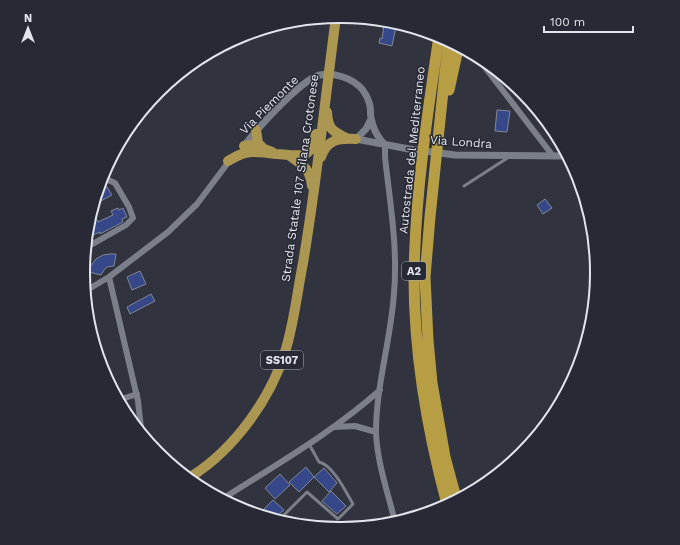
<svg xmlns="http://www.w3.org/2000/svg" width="680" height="545" font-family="'Work Sans',sans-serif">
	<rect width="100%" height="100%" fill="#31343f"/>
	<path fill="#36488a" stroke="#828793" d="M384,25L396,27L392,46L379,43L380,38L382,39Z
		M497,110L510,111L507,132L495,131Z
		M101,185L104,189L107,187L112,195L97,203Z
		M545,199L552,208L543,214L537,205Z
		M118,208L119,210L123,208L127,217L122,219L123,222L100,234V232L93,235L92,231L95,215L98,222L113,215L111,211Z
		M110,254H116L114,266L107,267L104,270L101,275L89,272L90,267L96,259L103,255Z
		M140,271L146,284L132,290L127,277Z
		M151,294L155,301L130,314L127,307Z
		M306,467L314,477L324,468L337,483L329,492L314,477L299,492L289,482Z
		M280,474L290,485L275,499L265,488Z
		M331,491L346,506L337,514L322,501Z
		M273,500L284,510L277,516L260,513Z"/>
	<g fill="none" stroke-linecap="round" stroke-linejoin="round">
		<path stroke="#7a7f8a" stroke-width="3" d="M464,186L509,157
			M282,517L307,492L338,519L353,504C346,492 333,465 319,462L309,444"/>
		<path stroke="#7a7f8a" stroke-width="6" d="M484,66L553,156
			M385,145V157C390,203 398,248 394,293C391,340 376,385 376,432C377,461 387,490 394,518
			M89,246L126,225L133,218L129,207L115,183L106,179L102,181
			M109,277L138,401L141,428
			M87,290L109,277L168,232L197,204L230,160
			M122,399L137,394
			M335,427L355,426L376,432
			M224,498C277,464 333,432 380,390"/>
		<path stroke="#7a7f8a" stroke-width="7" d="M356,139L409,149L455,155L565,156
			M356,139L366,129L371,119
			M244,146C257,129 300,80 320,75C334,72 352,78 362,89C365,93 369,101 370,106C371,110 370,114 371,118C373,129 377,137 385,145"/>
		<path stroke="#ab9752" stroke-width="10" d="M327,112C328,129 332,131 346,138
			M256,130L258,143L264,149L272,152
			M244,146L253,145L264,149
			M290,156C304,166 310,169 312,186
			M321,157C327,139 339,138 356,139
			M228,161C235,157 243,152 252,152C260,152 269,153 276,154C298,155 311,162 316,134
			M192,476C234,449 270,400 285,352C294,324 297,293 303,263C317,181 325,99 336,17"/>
		<path stroke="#b79d44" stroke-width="11" d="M439,36C427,116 415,196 414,277C414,353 427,430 447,504
			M449,43L445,72L430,217L425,277L428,340L432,383L445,457L456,498
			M449,90L458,49"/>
	</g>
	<g text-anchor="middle" stroke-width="3" stroke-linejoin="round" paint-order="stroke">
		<g fill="#272a34" stroke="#abadb5" stroke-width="1">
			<rect x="402" y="262" width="24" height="18" rx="3"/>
			<rect x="261" y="351" width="42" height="18" rx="3"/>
		</g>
		<g font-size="11" font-weight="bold" fill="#e3e5ec">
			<text x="414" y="275">A2</text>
			<text x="282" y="364">SS107</text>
		</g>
		<g font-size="12" fill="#e3e5ec" stroke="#272a34">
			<text transform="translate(269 105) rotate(-45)" y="4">Via Piemonte</text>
			<text transform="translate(461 142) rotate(4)" y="4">Via Londra</text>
			<text transform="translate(412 150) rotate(-84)" y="4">Autostrada del Mediterraneo</text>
			<text transform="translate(300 178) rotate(-82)" y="4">Strada Statale 107 Silana Crotonese</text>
		</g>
	</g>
	<path d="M0 0H680V545H0ZM339 23H341A249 249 0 0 1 590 272V273A249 249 0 0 1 341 522H339A249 249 0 0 1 90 273V272A249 249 0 0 1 339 23Z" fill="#272a34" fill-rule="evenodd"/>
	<path fill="none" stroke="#e3e5ec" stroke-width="2" d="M339 23H341A249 249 0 0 1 590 272V273A249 249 0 0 1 341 522H339A249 249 0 0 1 90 273V272A249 249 0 0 1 339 23Z"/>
	<g transform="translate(28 28)" stroke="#272a34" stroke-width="3" paint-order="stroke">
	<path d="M0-3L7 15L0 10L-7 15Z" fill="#e3e5ec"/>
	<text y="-6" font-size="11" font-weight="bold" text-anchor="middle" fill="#e3e5ec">N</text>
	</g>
	<path d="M544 26v6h89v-6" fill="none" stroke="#e3e5ec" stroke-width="2"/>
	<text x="550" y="26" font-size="12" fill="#e3e5ec" stroke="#272a34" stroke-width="3" paint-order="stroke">100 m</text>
</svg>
